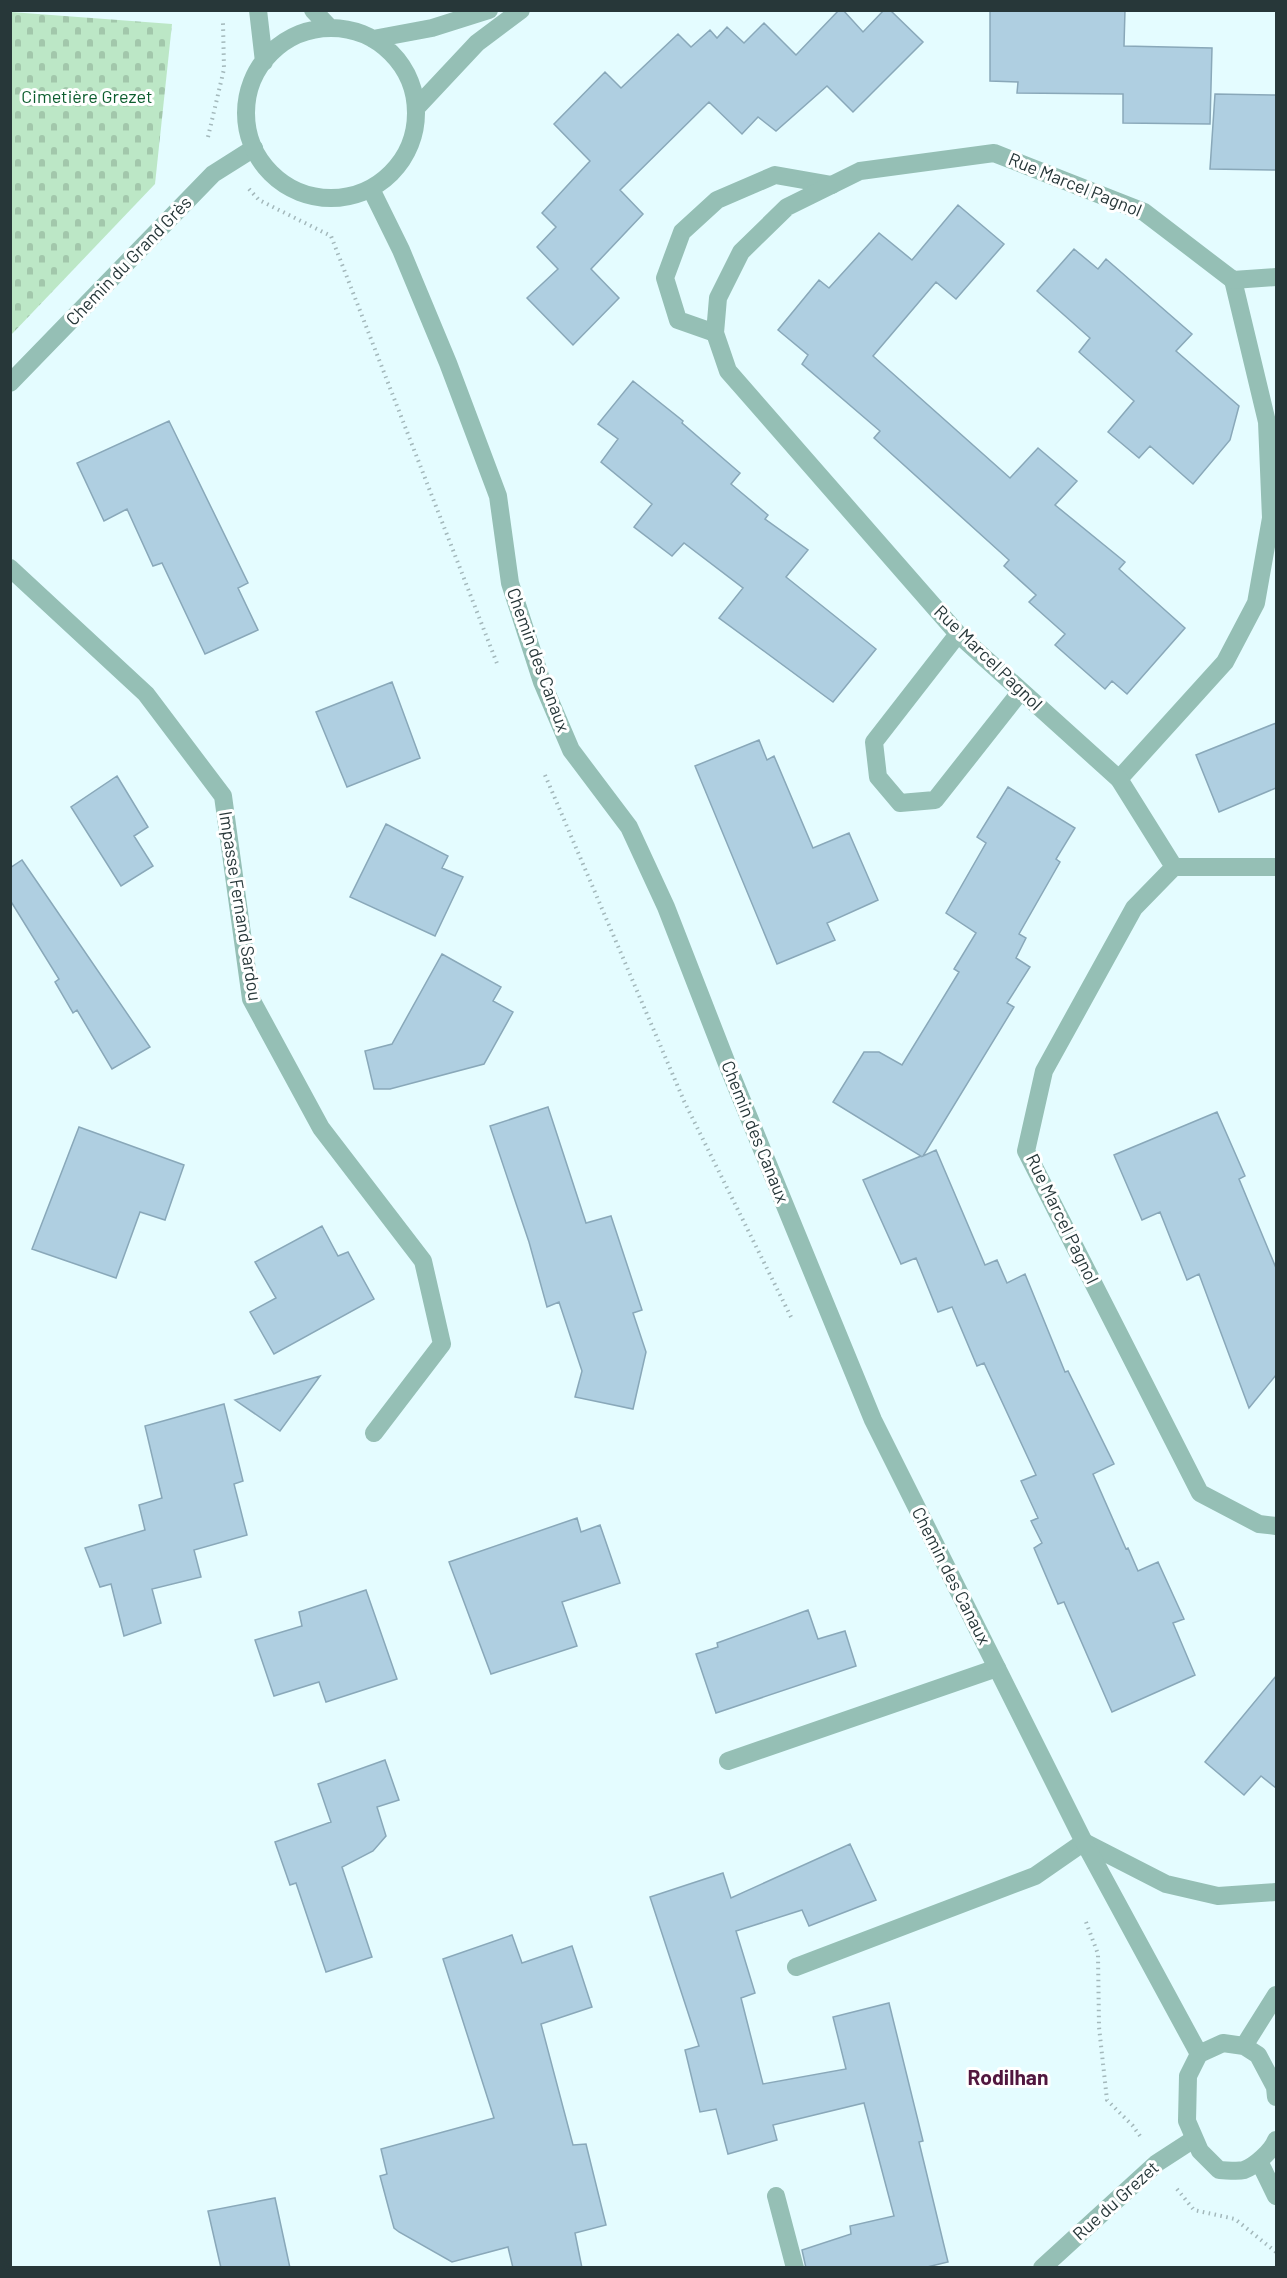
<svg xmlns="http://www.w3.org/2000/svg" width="1287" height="2278" font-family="Barlow,sans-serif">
	<defs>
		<pattern id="cemetery-stones" width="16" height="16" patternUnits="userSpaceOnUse" patternTransform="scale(1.5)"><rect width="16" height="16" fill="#bce7c6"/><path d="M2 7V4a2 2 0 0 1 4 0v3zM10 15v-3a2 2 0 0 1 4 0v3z" fill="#a2c7ab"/></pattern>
	</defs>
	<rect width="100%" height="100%" fill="#e4fcff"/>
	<path fill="url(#cemetery-stones)" d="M11,12L172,24L155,184L11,335Z"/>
	<path fill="#afcfe1" stroke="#89a8b9" stroke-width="1.5" d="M839,10H843L863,32L884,10H890L923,42L853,112L827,86L776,131L758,117L742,134L709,102L620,190L643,214L591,269L619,298L573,345L527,298L558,269L537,247L556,227L542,213L590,161L554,124L605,72L621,88L678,34L691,47L710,30L717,38L727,27L744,43L764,23L796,55Z
		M990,10H1125L1124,46L1212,48L1210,124L1123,123V94L1017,93L1018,82L990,81Z
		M1215,94L1276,95V170L1210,169Z
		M958,205L1004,244L956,299L936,282L873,356L1010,478L1038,448L1077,481L1055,505L1125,562L1119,569L1185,628L1127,694L1112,681L1105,689L1055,645L1065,634L1029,602L1036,595L1004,566L1009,560L874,438L880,431L802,364L808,355L778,330L819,280L829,288L879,233L912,260Z
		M1074,249L1098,269L1106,259L1192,334L1176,351L1239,406L1230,440L1193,484L1150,446L1139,458L1108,432L1134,401L1079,352L1090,338L1037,291Z
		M633,381L683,421L682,423L740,473L731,484L768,515L765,519L808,550L786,577L876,649L833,702L719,618L743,588L684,543L672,556L634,527L652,504L601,462L618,439L598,424Z
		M169,421L248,583L238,588L258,630L205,654L162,563L153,566L127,509L104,521L77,463Z
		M392,682L420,758L347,787L316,712Z
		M1276,723V788L1219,812L1196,755Z
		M759,740L767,760L774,756L813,848L849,833L878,900L827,923L835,940L777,964L695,766Z
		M117,776L148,827L134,836L153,866L121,886L71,807Z
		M1008,787L1075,828L1056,859L1060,862L1019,934L1026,938L1016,958L1030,967L1007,1003L1014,1007L923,1156L936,1150L985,1265L997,1260L1007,1283L1025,1274L1065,1372L1068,1371L1114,1464L1093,1474L1126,1549L1128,1548L1138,1571L1158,1562L1184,1619L1173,1623L1195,1675L1112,1712L1064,1602L1058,1604L1034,1548L1042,1543L1031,1521L1038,1518L1021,1481L1036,1475L984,1363L977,1366L952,1307L938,1312L916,1258L901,1264L863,1180L921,1156L833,1102L864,1052H879L902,1065L959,972L954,969L976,933L946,913L986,843L977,837Z
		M386,824L448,856L442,868L463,877L435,936L350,897Z
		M22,860L150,1047L112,1069L77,1010L73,1013L55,982L59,979L10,900V868Z
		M442,954L501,987L493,1001L513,1012L484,1064L390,1089H374L365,1051L392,1044Z
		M548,1107L586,1223L611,1216L642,1310L633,1313L646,1352L633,1409L575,1397L582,1371L559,1302L547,1307L529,1242L490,1126Z
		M1217,1112L1245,1176L1239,1179L1276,1268V1375L1249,1408L1199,1274L1187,1280L1160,1212L1142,1220L1114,1155Z
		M79,1127L184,1165L165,1220L140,1212L116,1278L32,1249Z
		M322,1226L338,1256L348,1252L374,1299L274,1354L250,1312L276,1298L255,1262Z
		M320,1376L280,1431L235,1400Z
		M224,1404L243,1481L234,1484L247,1535L194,1550L201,1577L152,1589L161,1623L124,1636L111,1584L100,1587L85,1548L145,1530L139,1505L162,1498L145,1426Z
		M577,1518L581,1532L600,1525L620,1583L562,1602L577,1646L491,1674L449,1562Z
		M366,1590L397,1679L326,1702L319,1682L274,1696L255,1640L302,1626L299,1612Z
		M808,1610L818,1639L845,1631L856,1666L716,1713L696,1654L718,1647L717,1643Z
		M1276,1676V1788L1261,1776L1244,1795L1205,1762Z
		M385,1760L399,1800L377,1807L386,1836L373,1851L342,1867L372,1957L326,1972L296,1883L290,1885L275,1842L331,1822L318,1784Z
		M850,1844L876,1900L809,1926L802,1910L736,1931L755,1993L741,1998L763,2084L846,2069L833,2017L889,2003L923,2141L919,2142L948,2262L923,2268H806L802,2250L851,2234L850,2226L894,2216L864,2103L773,2125L777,2140L728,2154L716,2109L700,2112L685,2050L699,2046L650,1897L723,1873L731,1898Z
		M512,1935L522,1963L572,1946L592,2007L541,2024L573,2145L586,2144L606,2225L575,2233L582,2268H513L508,2247L452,2262L399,2232L394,2228L380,2176L387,2174L381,2149L494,2118L443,1959Z
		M275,2198L290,2268H221L208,2211Z"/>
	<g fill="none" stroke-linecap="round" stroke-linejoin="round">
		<path stroke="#a3b8bb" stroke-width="4" stroke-dasharray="1.5 4.5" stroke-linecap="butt" d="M208,137L224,69L223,23
			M249,189L259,200L331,236L498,666
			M545,775L684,1101L791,1317
			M1086,1922L1098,1954L1099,2027L1107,2100L1133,2126L1140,2136
			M1177,2189L1194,2210L1235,2219L1276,2252"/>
		<path stroke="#95bfb5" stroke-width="18" d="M715,333L678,320L665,278L682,232L717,200L775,175L832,185
			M728,1761L997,1668
			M796,1967L1035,1876L1084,1842"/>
		<path stroke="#95bfb5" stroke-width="18" d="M1119,779L1225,662L1256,603L1271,518L1267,422L1233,280"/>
		<path stroke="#95bfb5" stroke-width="18" d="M1276,277L1233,280L1144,212L994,153L860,171L787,207L741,252L718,298L715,333L728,371L958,634L1119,779L1174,867L1134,908L1044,1071L1026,1151L1200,1493L1259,1524L1276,1526
			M10,383L213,174L254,148
			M10,568L146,694L223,796L251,999L321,1128L423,1261L442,1344L374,1433
			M958,634L874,742L878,777L900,803L935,800L1021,691
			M1174,867H1276
			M1084,1842L1166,1884L1218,1896L1276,1892
			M1244,2046L1276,1995
			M776,2196L795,2268
			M1042,2268L1157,2163L1194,2139"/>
		<path stroke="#95bfb5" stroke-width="18" d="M258,10L264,62
			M313,10L330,28
			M246 113a85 85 0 1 1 170 0a85 85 0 1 1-170 0Z
			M373,39L432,28L489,10
			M417,107L477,43L521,10
			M371,189L401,250L448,363L498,496L510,583L542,682L571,750L629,827L666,907L729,1069L873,1420L1084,1842L1199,2054
			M1276,2097L1275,2087L1258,2055L1244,2046L1223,2043L1199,2054L1188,2076L1187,2121L1200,2151L1219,2170C1226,2170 1237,2172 1244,2170C1255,2166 1272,2151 1276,2140
			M1259,2161L1276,2196"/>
	</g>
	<g text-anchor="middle" stroke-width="6" stroke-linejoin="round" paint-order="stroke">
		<g font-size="18" fill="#0c5d2e" stroke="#fff">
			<text x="87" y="103">Cimetière Grezet</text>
		</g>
		<g font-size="18" fill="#273739" stroke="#fff">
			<text transform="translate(1075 185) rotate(22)" y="6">Rue Marcel Pagnol</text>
			<text transform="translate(129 261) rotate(-46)" y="6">Chemin du Grand Grès</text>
			<text transform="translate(988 658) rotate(44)" y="6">Rue Marcel Pagnol</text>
			<text transform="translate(538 660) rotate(70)" y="6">Chemin des Canaux</text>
			<text transform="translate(240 906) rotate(81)" y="6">Impasse Fernand Sardou</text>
			<text transform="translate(755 1132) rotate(68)" y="6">Chemin des Canaux</text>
			<text transform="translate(1062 1219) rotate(64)" y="6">Rue Marcel Pagnol</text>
			<text transform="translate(951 1576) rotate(63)" y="6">Chemin des Canaux</text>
			<text transform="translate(1116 2201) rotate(-42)" y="6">Rue du Grezet</text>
		</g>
		<g font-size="21" font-weight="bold" fill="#51173f" stroke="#fff">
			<text x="1008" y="2085">Rodilhan</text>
		</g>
	</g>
	<rect width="1287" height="2278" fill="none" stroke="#273739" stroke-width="24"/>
</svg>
